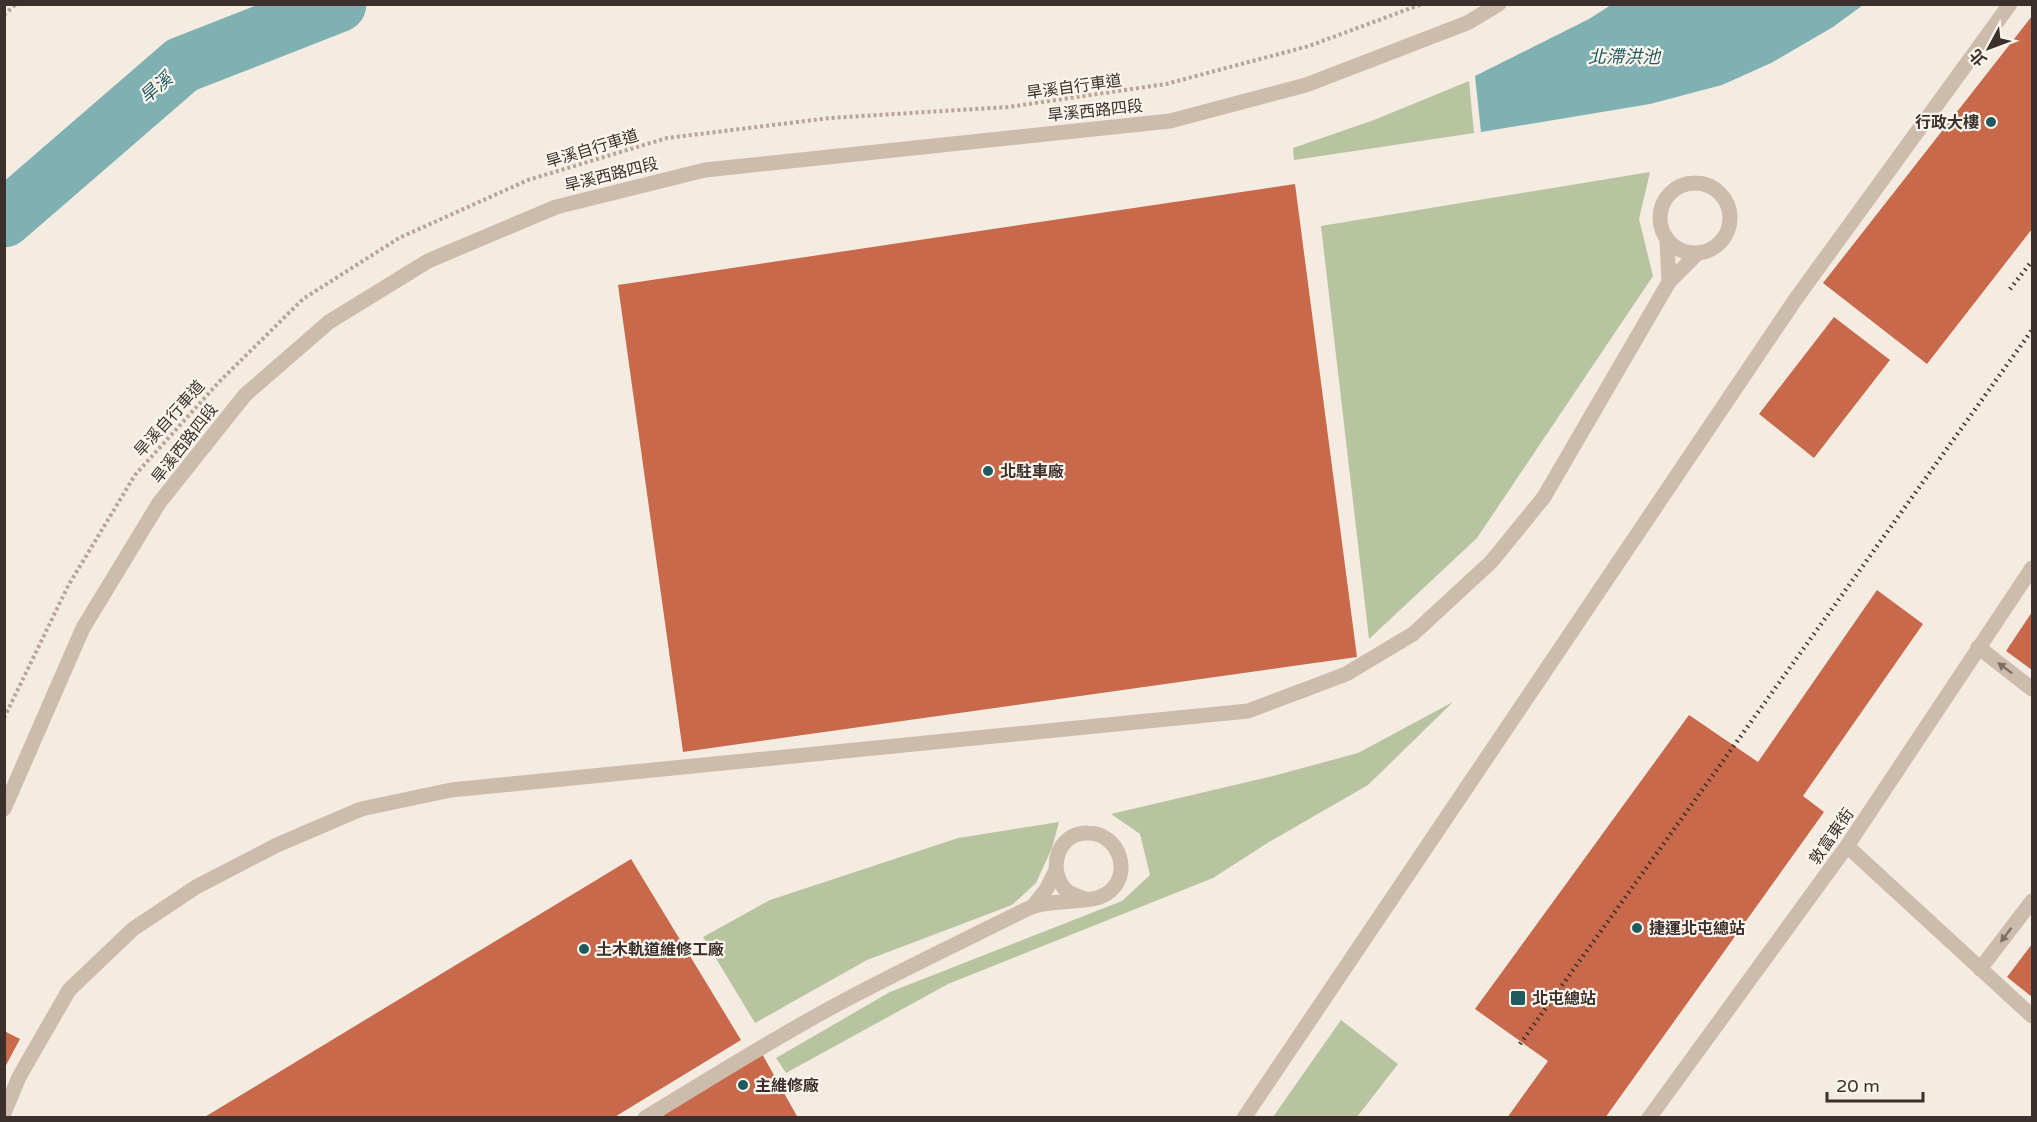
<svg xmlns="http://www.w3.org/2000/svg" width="2037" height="1122" font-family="'Varela Round','Noto Sans TC',sans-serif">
	<rect width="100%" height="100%" fill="#f4ebe1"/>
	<path fill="#b8c4a0" d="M1469,81L1474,133L1294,160L1293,148L1374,120Z
		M1650,172L1639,219L1653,276L1477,538L1369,639L1321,226Z
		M1453,702L1368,785L1269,842L1213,878L948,984L786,1073L776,1058L890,992L1122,901L1150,875L1140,834L1111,814L1273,776L1358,753Z
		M1059,822L1052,848L1036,883L1012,905L867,960L755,1023L703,937L770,900L958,838Z
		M1341,1020L1398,1064L1357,1117H1273Z"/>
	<path fill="#7fb0b2" d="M1611,5V4L1863,5L1833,27L1771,63L1722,85L1650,104L1481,132L1475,76L1589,19Z"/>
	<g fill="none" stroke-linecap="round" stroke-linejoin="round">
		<path stroke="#7fb0b2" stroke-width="57" d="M4,219L182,65L338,4"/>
	</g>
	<path fill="#c8694b" d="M2032,16V229L1927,364L1823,283Z
		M1295,184L1357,657L683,752L618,285Z
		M1834,317L1890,360L1814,458L1759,414Z
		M1877,590L1923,624L1803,796L1824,812L1605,1118H1507L1548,1061L1475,1009L1689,715L1758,762Z
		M2032,612V670L2006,651Z
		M631,859L741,1040L613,1118H203Z
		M2032,944V997L2007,977Z
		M4,1031L20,1039L4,1069Z
		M761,1052L798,1118H654Z"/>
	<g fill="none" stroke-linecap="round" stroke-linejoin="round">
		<path stroke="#b9a596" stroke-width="4" stroke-dasharray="3 3" stroke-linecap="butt" d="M4,15L16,4
			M4,718L68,586L135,475L219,382L303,299L399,238L528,180L667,138L830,118L1008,107L1166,84L1309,46L1422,4"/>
		<path stroke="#cdbbac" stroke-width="15" d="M1660 218a35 35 0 1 1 70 0a35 35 0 1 1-70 0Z
			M1667,240L1669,282
			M1978,647L2032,689
			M4,809L83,628L159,503L245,395L329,322L428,261L556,207L705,170L1170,121L1306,85L1467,23L1499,4
			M1847,846L2032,1016
			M1034,905L1046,890L1056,870
			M1980,969L2032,901
			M4,1113L19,1077L69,990L133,929L196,887L277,845L361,809L451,790L1248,711L1346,674L1413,634L1491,562L1544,497L1669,282L1698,253
			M645,1118C708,1080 771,1040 836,1005C899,971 963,941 1027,909C1049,898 1089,905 1106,894C1134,877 1120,833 1088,833C1056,832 1046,873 1068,892C1073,895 1080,897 1085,899
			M1244,1118L1795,300L2010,4
			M1649,1118L1847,846L2032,568"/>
		<path stroke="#3b302b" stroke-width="4.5" stroke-dasharray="1.5 4.5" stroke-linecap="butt" d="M2010,289L2032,261
			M1520,1044L2032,330"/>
	</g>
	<defs><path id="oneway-solid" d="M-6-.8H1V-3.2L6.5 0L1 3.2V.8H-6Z" transform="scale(1.5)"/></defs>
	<g fill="#7d6f65">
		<use href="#oneway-solid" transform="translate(2005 668) rotate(-143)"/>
		<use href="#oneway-solid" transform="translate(2006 935) rotate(127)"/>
	</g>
	<g fill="#1f5a5e" stroke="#fbf5ee" stroke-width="2">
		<circle cx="1991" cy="122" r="6"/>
		<circle cx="988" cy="471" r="6"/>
		<circle cx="1637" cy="928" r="6"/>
		<circle cx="584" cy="949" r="6"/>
		<rect x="1510" y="990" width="16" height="16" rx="3"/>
		<circle cx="743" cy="1085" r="6"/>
	</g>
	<g text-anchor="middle" stroke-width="4.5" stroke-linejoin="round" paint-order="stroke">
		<g font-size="16" fill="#3b302b" stroke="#fbf5ee">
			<text transform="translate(1074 86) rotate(-8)" y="6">旱溪自行車道</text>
			<text transform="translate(1095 110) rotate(-6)" y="6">旱溪西路四段</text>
			<text transform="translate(592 148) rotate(-17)" y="6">旱溪自行車道</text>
			<text transform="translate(611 174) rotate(-14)" y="6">旱溪西路四段</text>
			<text transform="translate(169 418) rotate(-48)" y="6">旱溪自行車道</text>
			<text transform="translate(184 443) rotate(-52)" y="6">旱溪西路四段</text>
			<text transform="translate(1831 836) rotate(-55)" y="6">敦富東街</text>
		</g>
		<g font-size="16" font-weight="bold" fill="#3b302b" stroke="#fbf5ee" text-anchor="start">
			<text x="1979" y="128" text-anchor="end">行政大樓</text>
			<text x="1000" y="477">北駐車廠</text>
			<text x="1649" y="934">捷運北屯總站</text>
			<text x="596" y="955">土木軌道維修工廠</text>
			<text x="1532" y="1004">北屯總站</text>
			<text x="755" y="1091">主維修廠</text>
		</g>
		<g font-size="18" font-style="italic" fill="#1f5a5e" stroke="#fbf5ee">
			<text x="1624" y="63">北滯洪池</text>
			<text transform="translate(156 88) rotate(-41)" y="6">旱溪</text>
		</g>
	</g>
	<rect width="2037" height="1122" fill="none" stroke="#3b302b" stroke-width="12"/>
	<g transform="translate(1989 48) rotate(229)" stroke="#fbf5ee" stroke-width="4.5" paint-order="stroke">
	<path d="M0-4.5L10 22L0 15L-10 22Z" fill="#3b302b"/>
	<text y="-9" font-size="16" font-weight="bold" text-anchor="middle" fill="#3b302b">北</text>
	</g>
	<path d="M1827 1092v9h96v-9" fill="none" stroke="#3b302b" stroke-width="3"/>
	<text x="1836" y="1092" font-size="18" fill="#3b302b" stroke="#fbf5ee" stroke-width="4.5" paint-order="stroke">20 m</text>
</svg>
